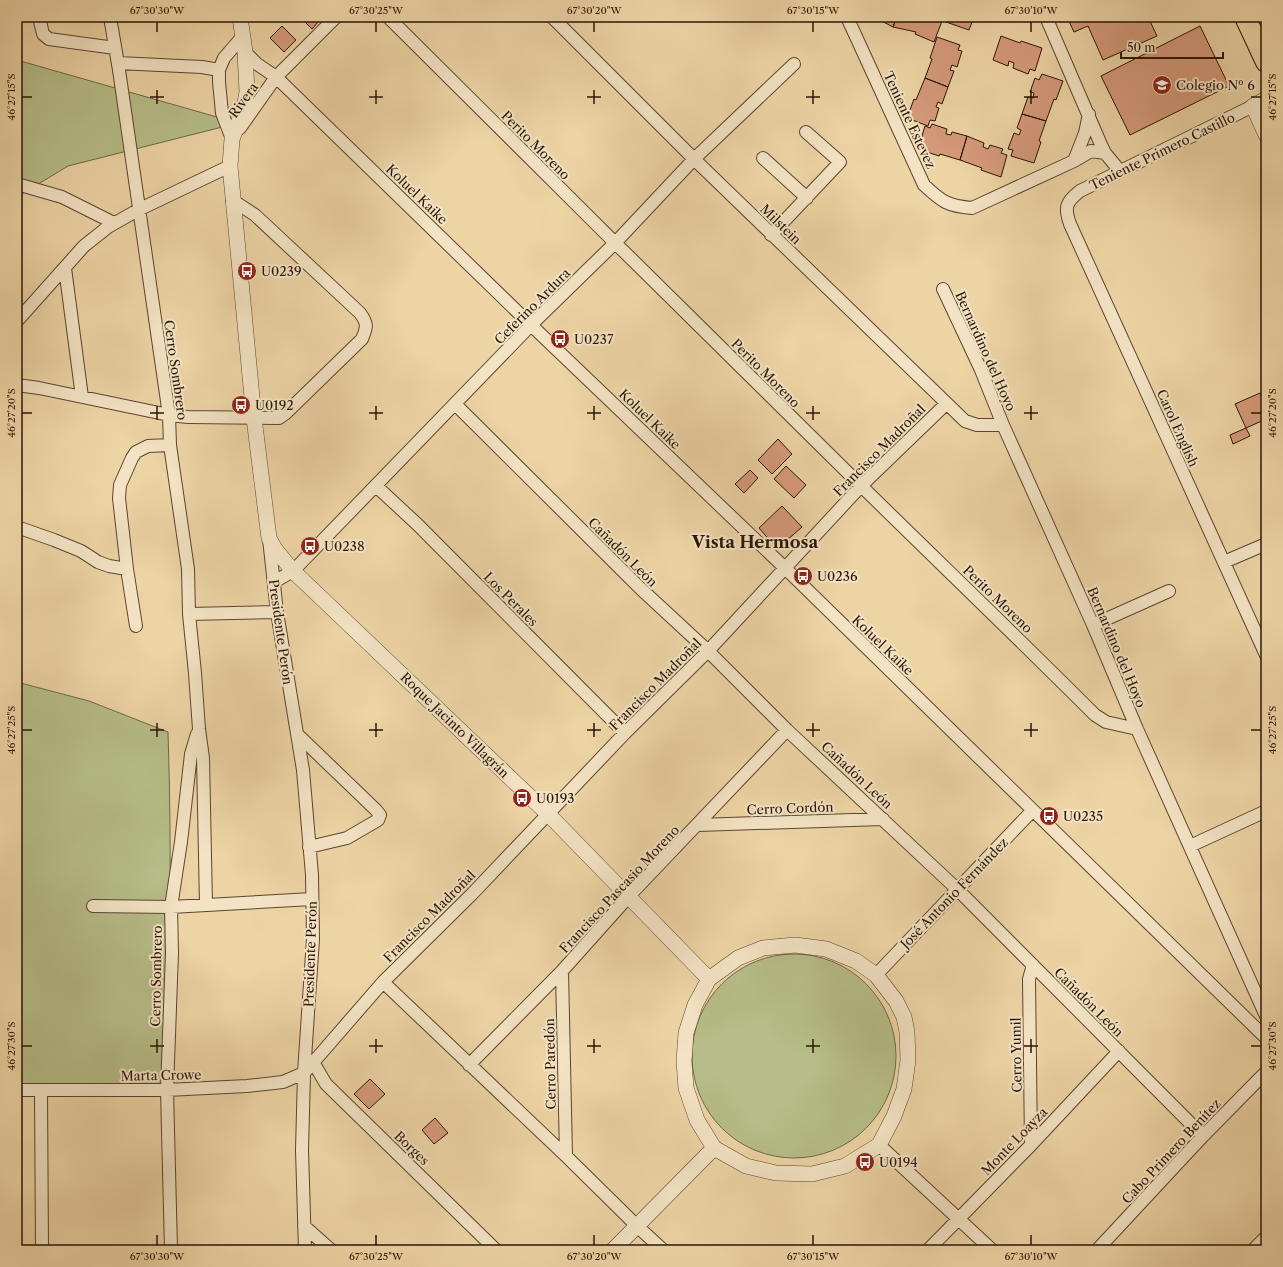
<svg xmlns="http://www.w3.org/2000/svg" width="1283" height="1267" font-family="'Libre Caslon Text',serif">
	<rect width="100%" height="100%" fill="#edd4a5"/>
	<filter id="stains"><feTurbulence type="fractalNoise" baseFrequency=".005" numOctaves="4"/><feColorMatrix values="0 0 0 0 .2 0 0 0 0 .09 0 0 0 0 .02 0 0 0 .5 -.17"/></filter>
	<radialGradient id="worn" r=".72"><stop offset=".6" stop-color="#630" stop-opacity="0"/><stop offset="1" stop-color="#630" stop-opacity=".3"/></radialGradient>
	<path fill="#b6bd88" stroke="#706847" d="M17,60L238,123L68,166L17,197Z
		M17,682L89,701L168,732C172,851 170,970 167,1090H17Z
		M692 1056a102 102 0 1 1 204 0a102 102 0 1 1-204 0Z"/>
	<path fill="#d59a7b" stroke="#2b1406" d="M300,17H315L319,21L312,29Z
		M868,17H897L893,27L874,17V19Z
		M897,17H937L936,18L942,21L934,42L915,34L916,32L893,27Z
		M948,17H974L969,30L946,22Z
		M1067,17H1148L1157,36L1103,60L1088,26L1074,32Z
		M282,26L296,40L284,52L270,38Z
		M1200,26L1229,86L1130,135L1101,76Z
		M1001,36L1020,43L1021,41L1042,48L1035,71L1030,69L1028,74L1013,68L1014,63L1009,61L1008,66L993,60Z
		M937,37L960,45L958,50L962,51L957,67L952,65L950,70L954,71L948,87L925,78L932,59L930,58Z
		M1042,74L1063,81L1056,100L1054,99L1046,121L1022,114L1028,97L1033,98L1034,93L1030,92L1035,78L1039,80Z
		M925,78L948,87L942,104L938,102L936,107L939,108L935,121L930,120L928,126L907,118L914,99L916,100Z
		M1022,114L1046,121L1039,141L1041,142L1034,163L1011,156L1013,150L1008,149L1014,133L1019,135L1021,130L1017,128Z
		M932,124L947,129L946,134L951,135L952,132L967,136L960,160L940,154L939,156L918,149L925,126L930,128Z
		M967,136L984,143L983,147L988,149L990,145L1003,149L1001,153L1007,155L1001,177L981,170L982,168L960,160Z
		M1260,393L1266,406V419L1246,428L1235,404Z
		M1246,428L1250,436L1233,444L1230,435Z
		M778,439L792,454L772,474L758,460Z
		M786,466L806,485L794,498L774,479Z
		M750,470L758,478L744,493L735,484Z
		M782,506L802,527L786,541L772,543L759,528Z
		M370,1079L385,1094L369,1109L354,1094Z
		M435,1118L448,1133L434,1144L422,1130Z"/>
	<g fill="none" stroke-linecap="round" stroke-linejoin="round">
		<defs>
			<path id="minor" d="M39,17L43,34L49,39L115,48
				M110,17L119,70L169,415L170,445L188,569L189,614L195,673L199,729L203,758L206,905
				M388,17C538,166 687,315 838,463C923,547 1010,630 1095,715L1106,722L1137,729
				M552,17L694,159L965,421L977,425H1003
				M847,17L924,185C942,202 948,206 972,208L1074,161L1085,133L1089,114
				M1046,17L1102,147L1105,153L1120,171
				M245,52L257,64L276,77L531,325L785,568L1266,1038
				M118,63L202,67L219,70
				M1253,106L1080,191C1066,202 1064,207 1070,224L1266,655
				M240,128L276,77L336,17
				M232,139L222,113L219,82V70L224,58L243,36
				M763,158L807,198
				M1074,161L1091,151L1105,153
				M17,184L62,197L114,223
				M771,235L840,162L806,132
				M65,268L82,397
				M943,289L981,370L1003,425L1093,625L1137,729L1266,1016
				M17,321L84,246L108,227L138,210L230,166
				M17,385L39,388L169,415L188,417L279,418L286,413L362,339C367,327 368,324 360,313L255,215L232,200
				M455,404L641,589L708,651L787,730L958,890L1203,1136
				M376,486L417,524L625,733
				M17,527L54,540L81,551L98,562L109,566L127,569
				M269,539L277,612L303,770L312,875L313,939L304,1073L302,1150L305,1250
				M1224,562L1266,544
				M274,582L293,571L531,325L615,243L694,159L794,64
				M189,614L277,612
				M1093,625L1169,591
				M136,626L127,569L119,498L120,485L132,458L136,452L148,446L170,445
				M297,734L376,810L380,815L378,820L347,838L309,847
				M698,825L883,819
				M1190,846L1266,811
				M93,906L171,907L312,899
				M562,971L566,1156
				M876,975L1032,811
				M383,982L566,1156L637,1226L663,1250
				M313,1062L326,1084L496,1250
				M469,1065L562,971L629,896L787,730
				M17,1090H167L247,1086L283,1082L304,1073L383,982L472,894L625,733L708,651L861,486L946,404
				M41,1090L42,1250
				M879,1145L992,1250
				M1031,1145L1029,979L1033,965
				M304,1226L331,1250
				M171,1250L167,1090L172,953L171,907L181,842L191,754L197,734
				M928,1250L1031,1145L1119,1051
				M1097,1250L1203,1136L1266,1072
				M1253,1250L1266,1237"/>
			<path id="tertiary" d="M240,17L245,52L247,92L244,108L232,139L230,166L254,418L269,538L275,549L293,571L548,814L709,979
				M1266,99L1253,106L1266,135
				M795,945L826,949L856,961L876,975L896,1001L904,1017L907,1032L908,1060L904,1089L894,1116L879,1145L845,1166L812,1174L776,1173L746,1166L714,1148L697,1120L686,1088L684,1061L686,1033L695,1005L709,979L738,958L763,948Z
				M613,1250L714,1148"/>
			<path id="trunk" d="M1245,17L1266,62"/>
		</defs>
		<use href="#minor" stroke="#5c442e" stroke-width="14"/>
		<use href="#tertiary" stroke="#5c442e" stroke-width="16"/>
		<use href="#trunk" stroke="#2b1406" stroke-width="22"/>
		<use href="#minor" stroke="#f3e3c4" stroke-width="12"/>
		<use href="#tertiary" stroke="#f3e3c4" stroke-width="15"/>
		<use href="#trunk" stroke="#edd4a5" stroke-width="20"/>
	</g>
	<path fill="none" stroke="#2b1406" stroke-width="1.5" d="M157,22V32M376,22V32M594,22V32M813,22V32M1031,22V32M157,90V104M376,90V104M594,90V104M813,90V104M1031,90V104M22,97H32M150,97H164M369,97H383M587,97H601M806,97H820M1024,97H1038M1251,97H1261M157,406V420M376,406V420M594,406V420M813,406V420M1031,406V420M22,413H32M150,413H164M369,413H383M587,413H601M806,413H820M1024,413H1038M1251,413H1261M157,723V737M376,723V737M594,723V737M813,723V737M1031,723V737M22,730H32M150,730H164M369,730H383M587,730H601M806,730H820M1024,730H1038M1251,730H1261M157,1039V1053M376,1039V1053M594,1039V1053M813,1039V1053M1031,1039V1053M22,1046H32M150,1046H164M369,1046H383M587,1046H601M806,1046H820M1024,1046H1038M1251,1046H1261M157,1235V1245M376,1235V1245M594,1235V1245M813,1235V1245M1031,1235V1245"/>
	<defs>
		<symbol id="school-disc" viewBox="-11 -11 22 22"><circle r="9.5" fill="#8f2418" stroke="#f3e3c4"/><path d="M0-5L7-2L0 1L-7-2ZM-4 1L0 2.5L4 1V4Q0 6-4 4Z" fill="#fff"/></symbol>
		<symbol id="bus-disc" viewBox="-11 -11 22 22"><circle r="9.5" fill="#8f2418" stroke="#f3e3c4"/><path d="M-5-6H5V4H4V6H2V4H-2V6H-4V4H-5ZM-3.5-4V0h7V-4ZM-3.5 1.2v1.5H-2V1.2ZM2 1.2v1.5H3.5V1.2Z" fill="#fff"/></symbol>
	</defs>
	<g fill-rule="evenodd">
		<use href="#school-disc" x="1151" y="74" width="22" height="22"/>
		<use href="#bus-disc" x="236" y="260" width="22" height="22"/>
		<use href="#bus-disc" x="549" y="328" width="22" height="22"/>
		<use href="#bus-disc" x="230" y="394" width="22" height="22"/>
		<use href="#bus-disc" x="299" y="535" width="22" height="22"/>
		<use href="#bus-disc" x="792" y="565" width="22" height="22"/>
		<use href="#bus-disc" x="511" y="787" width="22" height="22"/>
		<use href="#bus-disc" x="1038" y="805" width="22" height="22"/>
		<use href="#bus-disc" x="854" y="1151" width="22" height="22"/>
	</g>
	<g text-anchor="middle" stroke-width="4" stroke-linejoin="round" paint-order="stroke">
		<g font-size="13" fill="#2b1406" stroke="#f3e3c4" text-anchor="start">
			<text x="1176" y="90">Colegio Nº 6</text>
			<text x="261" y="276">U0239</text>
			<text x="574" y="344">U0237</text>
			<text x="255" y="410">U0192</text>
			<text x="324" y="551">U0238</text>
			<text x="817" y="581">U0236</text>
			<text x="536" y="803">U0193</text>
			<text x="1063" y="821">U0235</text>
			<text x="879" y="1167">U0194</text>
		</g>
		<g font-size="13" fill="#2b1406" stroke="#f3e3c4">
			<text transform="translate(243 100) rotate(-54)" y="5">Rivera</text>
			<text transform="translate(910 120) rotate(65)" y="5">Teniente Estevez</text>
			<text transform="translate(536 145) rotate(45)" y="5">Perito Moreno</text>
			<text transform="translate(1162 151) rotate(-26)" y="5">Teniente Primero Castillo</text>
			<text transform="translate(417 194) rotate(44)" y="5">Koluel Kaike</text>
			<text transform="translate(781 224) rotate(44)" y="5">Milstein</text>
			<text transform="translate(532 306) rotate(-45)" y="5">Ceferino Ardura</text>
			<text transform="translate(986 351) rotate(66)" y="5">Bernardino del Hoyo</text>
			<text transform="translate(176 370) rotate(82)" y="5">Cerro Sombrero</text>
			<text transform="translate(766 373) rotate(45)" y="5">Perito Moreno</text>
			<text transform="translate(650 419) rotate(44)" y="5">Koluel Kaike</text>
			<text transform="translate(1178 428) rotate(66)" y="5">Carol English</text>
			<text transform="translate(879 450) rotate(-45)" y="5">Francisco Madroñal</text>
			<text transform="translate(623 552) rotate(45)" y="5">Cañadón León</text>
			<text transform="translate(511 599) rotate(45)" y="5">Los Perales</text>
			<text transform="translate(998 599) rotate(44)" y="5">Perito Moreno</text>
			<text transform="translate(281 632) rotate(82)" y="5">Presidente Perón</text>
			<text transform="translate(883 645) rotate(44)" y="5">Koluel Kaike</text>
			<text transform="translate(1117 647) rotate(67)" y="5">Bernardino del Hoyo</text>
			<text transform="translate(655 684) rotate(-45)" y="5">Francisco Madroñal</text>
			<text transform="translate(455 725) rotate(44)" y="5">Roque Jacinto Villagrán</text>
			<text transform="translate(857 775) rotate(43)" y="5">Cañadón León</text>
			<text transform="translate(790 808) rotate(-2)" y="5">Cerro Cordón</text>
			<text transform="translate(619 889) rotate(-47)" y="5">Francisco Pascasio Moreno</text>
			<text transform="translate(954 893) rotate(-46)" y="5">José Antonio Fernández</text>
			<text transform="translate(429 916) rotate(-45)" y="5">Francisco Madroñal</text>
			<text transform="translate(310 954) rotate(-88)" y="5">Presidente Perón</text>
			<text transform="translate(156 976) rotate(-89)" y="5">Cerro Sombrero</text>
			<text transform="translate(1089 1002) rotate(45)" y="5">Cañadón León</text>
			<text transform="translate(1016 1055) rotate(-91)" y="5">Cerro Yumil</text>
			<text transform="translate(550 1064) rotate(-91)" y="5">Cerro Paredón</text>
			<text transform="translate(161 1075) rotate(-1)" y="5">Marta Crowe</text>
			<text transform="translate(1014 1141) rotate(-46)" y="5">Monte Loayza</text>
			<text transform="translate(412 1148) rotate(44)" y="5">Borges</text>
			<text transform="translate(1171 1151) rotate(-47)" y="5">Cabo Primero Benítez</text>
		</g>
		<g font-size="17" font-weight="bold" fill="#2b1406" stroke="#f3e3c4">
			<text x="755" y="548">Vista Hermosa</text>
		</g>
	</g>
	<rect width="1283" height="1267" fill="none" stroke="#edd4a5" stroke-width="44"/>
	<path d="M1121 52v6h102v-6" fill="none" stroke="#2b1406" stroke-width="2"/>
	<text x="1127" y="52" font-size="12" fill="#2b1406" stroke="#f3e3c4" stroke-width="3" paint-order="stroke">50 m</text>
	<rect x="22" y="22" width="1239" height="1223" fill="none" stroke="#2b1406" stroke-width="1.5"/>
	<g font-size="10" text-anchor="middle" fill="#2b1406">
		<text x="157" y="14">67°30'30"W</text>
		<text x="376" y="14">67°30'25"W</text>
		<text x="594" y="14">67°30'20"W</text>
		<text x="813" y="14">67°30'15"W</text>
		<text x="1031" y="14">67°30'10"W</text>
		<text transform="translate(11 97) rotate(-90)" y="4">46°27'15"S</text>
		<text transform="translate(1272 97) rotate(-90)" y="4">46°27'15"S</text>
		<text transform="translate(11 413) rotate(-90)" y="4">46°27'20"S</text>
		<text transform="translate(1272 413) rotate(-90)" y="4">46°27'20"S</text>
		<text transform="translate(11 730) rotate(-90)" y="4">46°27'25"S</text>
		<text transform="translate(1272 730) rotate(-90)" y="4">46°27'25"S</text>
		<text transform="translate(11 1046) rotate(-90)" y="4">46°27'30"S</text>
		<text transform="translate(1272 1046) rotate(-90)" y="4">46°27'30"S</text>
		<text x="157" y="1260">67°30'30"W</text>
		<text x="376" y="1260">67°30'25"W</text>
		<text x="594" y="1260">67°30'20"W</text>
		<text x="813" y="1260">67°30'15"W</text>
		<text x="1031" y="1260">67°30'10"W</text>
	</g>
	<rect width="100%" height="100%" filter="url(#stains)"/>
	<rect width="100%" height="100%" fill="url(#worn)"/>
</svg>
